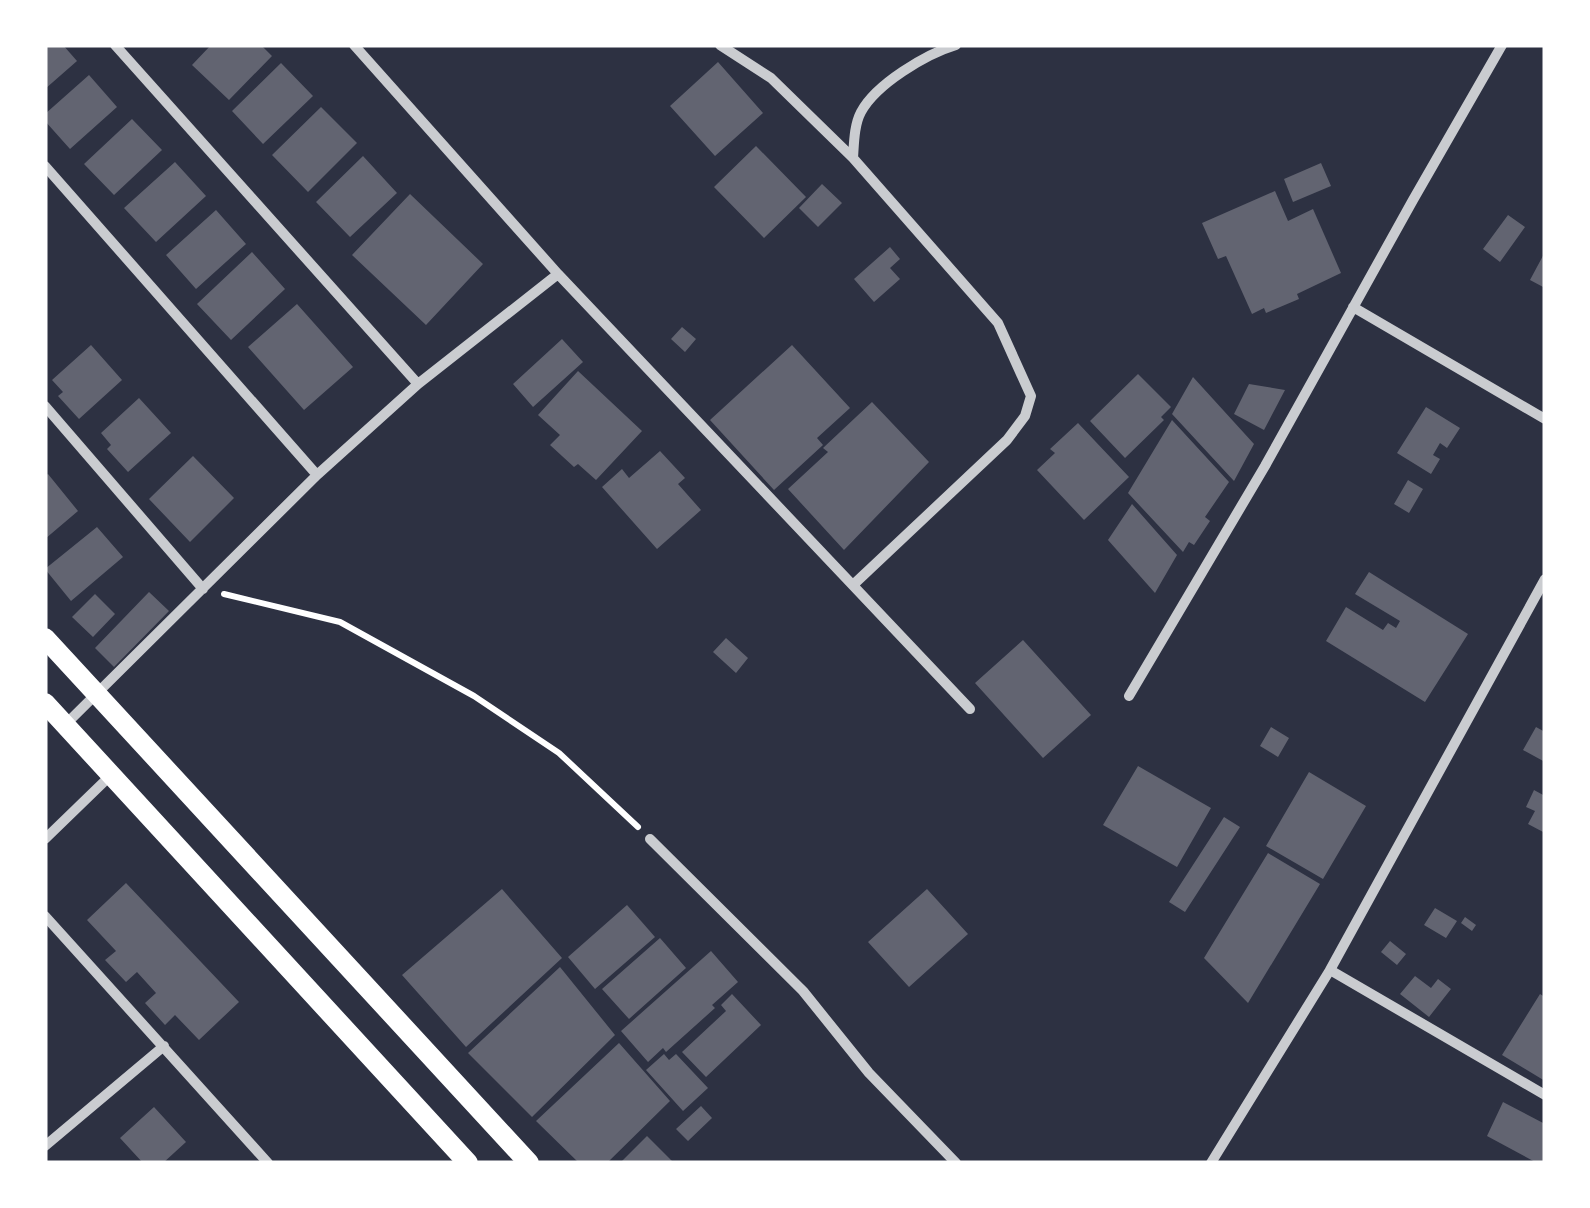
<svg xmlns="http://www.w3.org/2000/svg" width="1590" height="1208" font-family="'IBM Plex Sans',sans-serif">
	<rect width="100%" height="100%" fill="#2d3142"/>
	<path fill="#626471" d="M45,45H63L77,61L45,89Z
		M211,45H261L272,56L229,100L192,65Z
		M718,62L763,113L715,156L670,106Z
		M281,63L313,96L263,144L232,111Z
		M89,75L117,107L70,149L45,121V114Z
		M321,107L357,143L308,192L272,155Z
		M132,119L162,150L114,195L84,164Z
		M756,146L806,197L764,238L714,187Z
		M363,156L397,193L350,237L316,202Z
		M175,162L206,196L156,242L124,208Z
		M1321,163L1331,186L1293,202L1284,179Z
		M822,184L842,203L818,227L799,208Z
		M1275,191L1288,221L1313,209L1341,273L1297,294L1299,299L1266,313L1264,308L1252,314L1226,256L1218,259L1202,223Z
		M410,194L483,264L426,325L352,255Z
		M216,210L246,244L196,289L166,255Z
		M1508,215L1525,227L1500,262L1483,249Z
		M890,247L900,259L890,268L900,279L874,302L854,279Z
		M252,252L285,289L231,340L197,304Z
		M1545,252V288L1530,280Z
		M297,304L353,367L304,410L248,347Z
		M682,327L696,339L685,352L671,339Z
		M562,339L583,362L533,407L513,384Z
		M91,345L122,380L79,419L58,396L63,392L52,380Z
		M792,345L850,408L817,438L823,445L774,490L710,420Z
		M578,371L642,431L596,480L578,464L574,467L550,445L560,435L538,415Z
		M1138,374L1171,407L1161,417L1164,420L1125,458L1090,421Z
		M1193,377L1254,444L1234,481L1172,414Z
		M1249,384L1285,390L1264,430L1234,414Z
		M139,398L171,433L128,472L107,449L111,445L101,433Z
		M872,402L929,462L844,550L788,489L828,452L823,448Z
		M1426,407L1460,428L1447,448L1440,443L1433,455L1440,459L1431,474L1397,453Z
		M1172,420L1229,482L1205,517L1210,521L1194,545L1189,542L1183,552L1128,493Z
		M1078,423L1129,477L1084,520L1037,470L1055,453L1050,449Z
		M660,451L685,478L678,484L701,510L657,549L602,487L622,469L629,478Z
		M193,456L234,498L190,542L149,499Z
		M48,474L78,511L45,539V476Z
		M1408,480L1423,489L1409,513L1394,504Z
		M1132,504L1177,555L1155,593L1108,540Z
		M97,527L123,557L71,601L45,569Z
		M1369,572L1468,634L1425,702L1326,641L1346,607L1383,630L1388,623L1396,628L1400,621L1355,594Z
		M149,592L169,611L114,667L95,648Z
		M95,594L115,614L93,637L72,617Z
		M726,638L748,658L736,673L713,652Z
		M1023,640L1091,715L1043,758L975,683Z
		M1271,727L1289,738L1278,757L1260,746Z
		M1536,727L1545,732V762L1523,750Z
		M1138,766L1211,808L1177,867L1103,825Z
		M1309,772L1366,806L1323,879L1266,846Z
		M1534,790L1545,796V833L1528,824L1535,811L1526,807Z
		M1224,817L1240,827L1185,912L1169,902Z
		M1268,853L1320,884L1248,1003L1204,958Z
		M126,883L239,1002L199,1040L175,1015L165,1025L145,1003L156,993L137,972L126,982L105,960L116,951L87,920Z
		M502,889L562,958L466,1047L402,975Z
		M927,889L968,934L909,987L868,942Z
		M627,905L655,937L595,989L568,957Z
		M1435,908L1457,921L1446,938L1424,925Z
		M1465,917L1476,925L1472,931L1461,923Z
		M660,938L686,968L629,1019L602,989Z
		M1390,941L1406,954L1397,965L1381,952Z
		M711,951L738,982L712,1005L715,1008L666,1052L663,1048L648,1062L621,1031Z
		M560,967L615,1035L532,1117L468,1053Z
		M1415,976L1431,988L1438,979L1451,989L1429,1017L1400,994Z
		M732,994L761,1025L706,1077L682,1052L726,1011L721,1005Z
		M1540,994L1545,997V1081L1502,1055Z
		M619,1043L670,1101L607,1163H579L536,1121Z
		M664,1054L669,1060L676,1054L708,1088L683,1111L646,1070Z
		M1503,1102L1545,1124V1163H1537L1487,1136Z
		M701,1106L712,1118L688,1141L676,1129Z
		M154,1107L186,1142L163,1163H143L120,1138Z
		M647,1136L674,1163H620Z"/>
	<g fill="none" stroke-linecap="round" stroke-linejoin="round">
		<path stroke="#fff" stroke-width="6" d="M224,594L340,622L474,696L559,753L638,827"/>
		<path stroke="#caccd0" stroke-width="10" d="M115,45L418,384
			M354,45L558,274L970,709
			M720,45L771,78L853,158L998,323L1031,396L1025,416L1007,440L853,585
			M853,158C854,144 854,125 861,112C876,84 926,54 956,45
			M45,166L317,475
			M1353,307L1545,419
			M45,406L203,589
			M1545,579L1330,970L1545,1095
			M1129,696L1265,466L1413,200L1502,45
			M65,725L317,475L418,384L558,274
			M45,839L111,775
			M650,839L803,991L869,1073L956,1163
			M45,916L268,1163
			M45,1146L164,1046
			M1211,1163L1330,970"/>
		<path stroke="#fff" stroke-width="20" d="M45,638L529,1163
			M45,703L468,1163"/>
	</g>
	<rect width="1590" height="1208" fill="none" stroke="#ffffff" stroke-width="95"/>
</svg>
